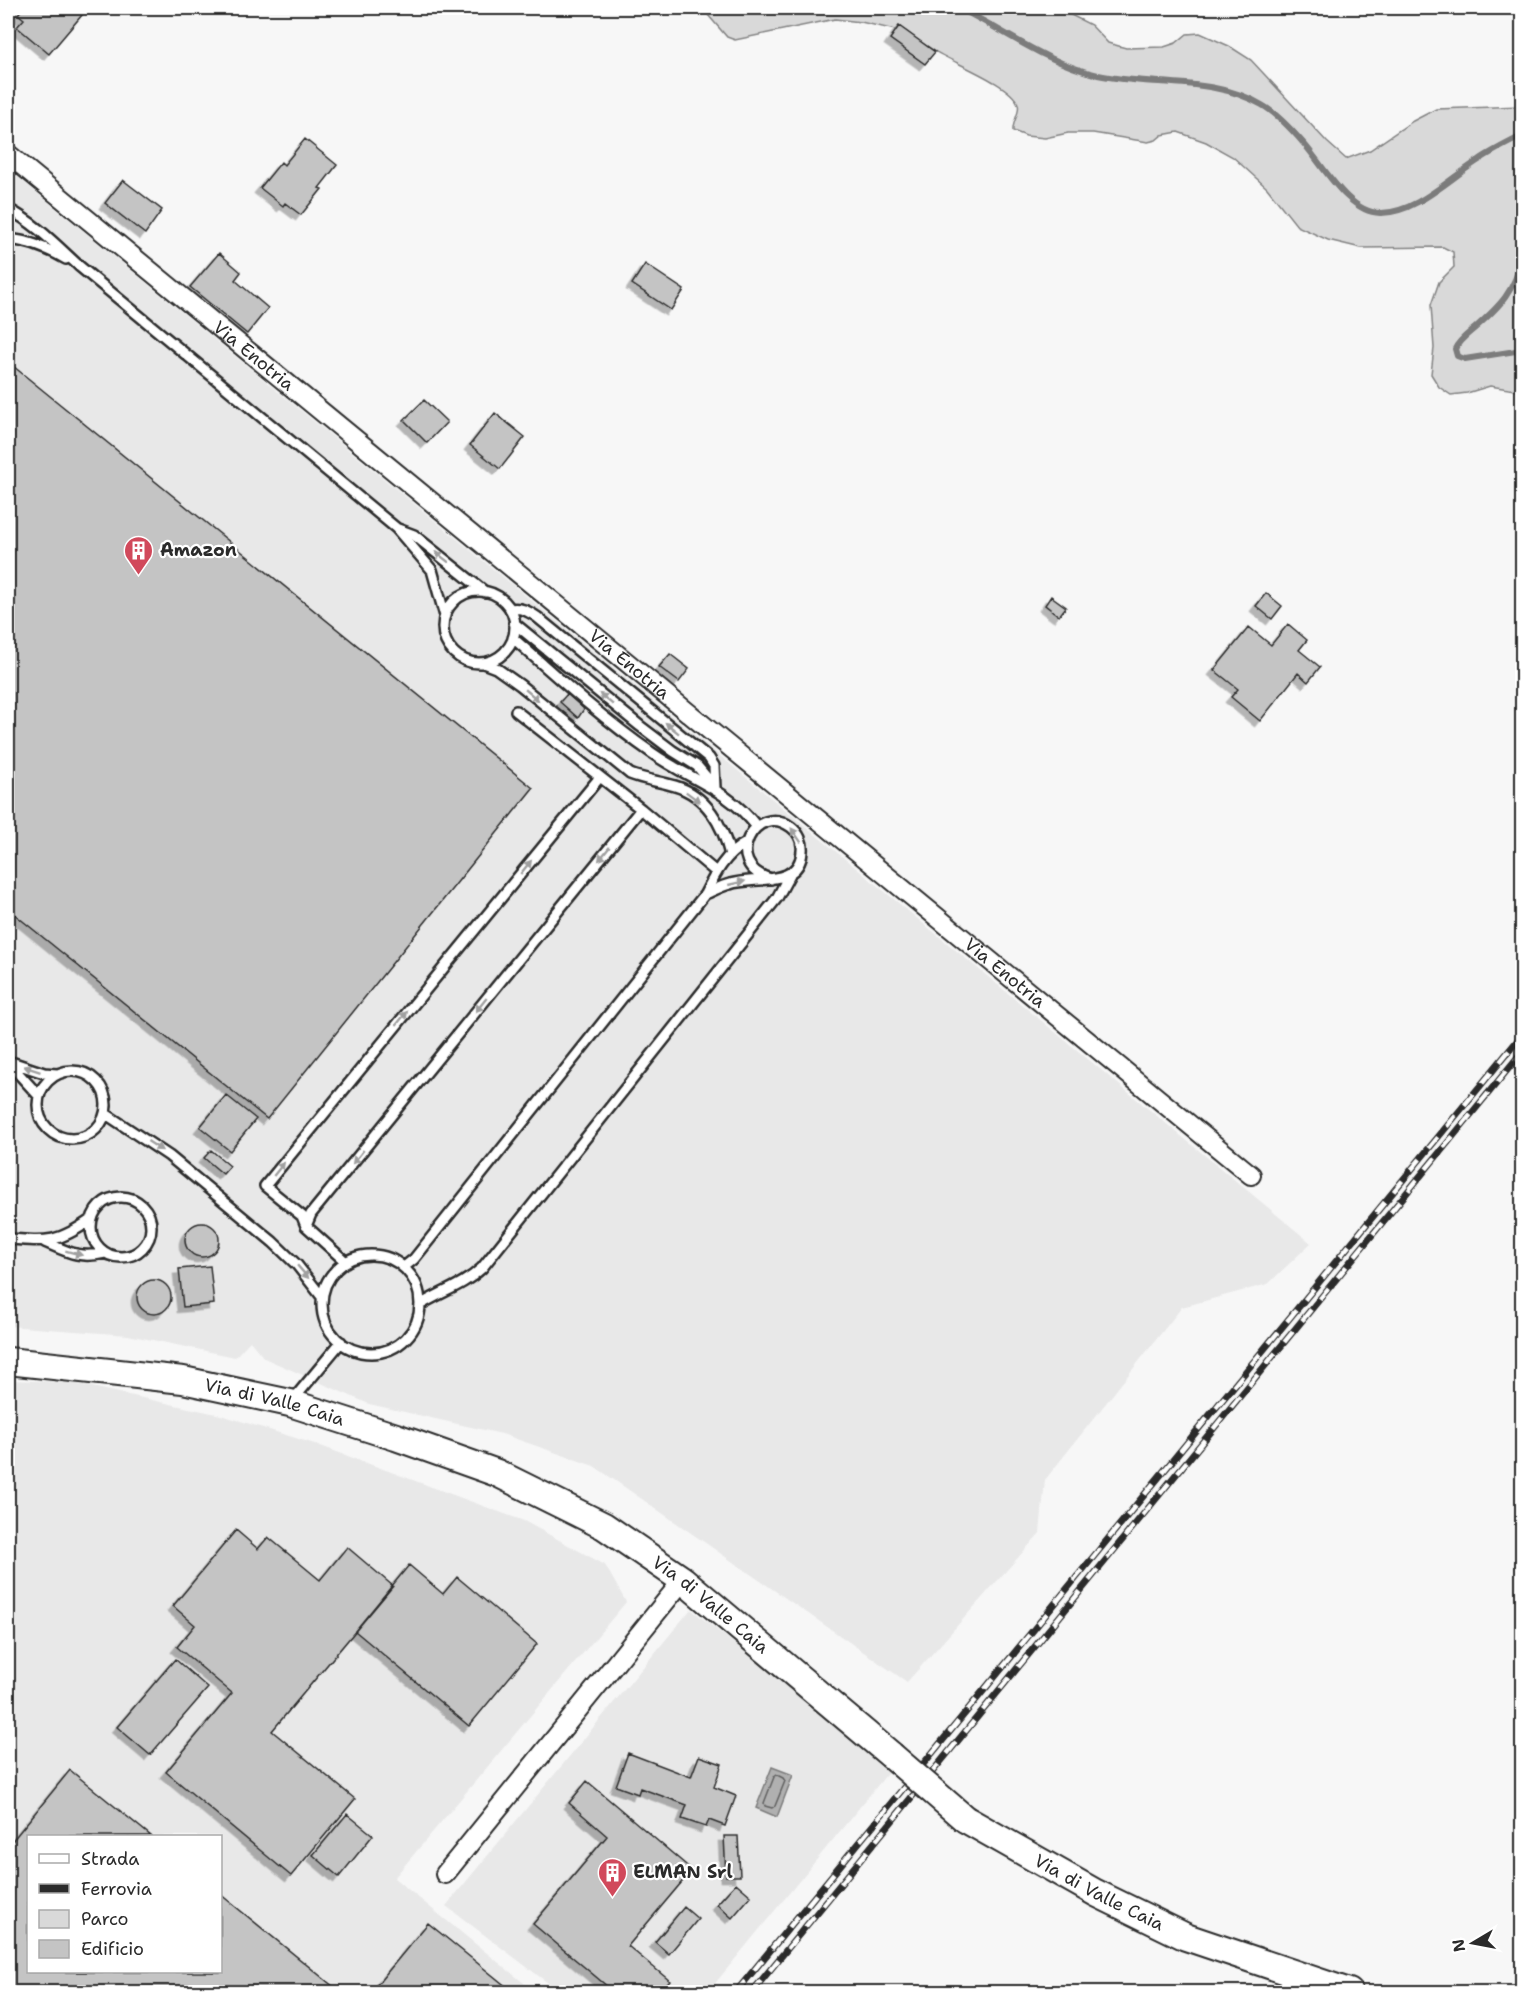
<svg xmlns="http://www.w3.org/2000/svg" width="1530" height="2000" font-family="'Shantell Sans',sans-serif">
	<defs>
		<filter id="shadow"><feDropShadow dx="-5.5" dy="5.5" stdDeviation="0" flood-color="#0004"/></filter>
	</defs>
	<rect width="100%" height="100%" fill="#f7f7f7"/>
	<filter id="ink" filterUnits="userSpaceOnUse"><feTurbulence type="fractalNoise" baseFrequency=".0167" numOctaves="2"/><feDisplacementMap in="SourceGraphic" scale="12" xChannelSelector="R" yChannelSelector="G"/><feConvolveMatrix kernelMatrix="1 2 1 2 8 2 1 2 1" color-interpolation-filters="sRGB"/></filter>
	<g filter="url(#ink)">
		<path fill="#e8e8e8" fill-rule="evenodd" d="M8,169L1311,1243L1268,1284L1182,1307L1045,1480L1040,1533L907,1682L594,1466L502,1434L369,1404L264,1358L250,1341L235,1357L128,1335L8,1326Z
			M8,1380L69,1382L221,1415L318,1445L524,1521L605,1565L626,1602L394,1878L535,1992H8ZM28,1836H220V1972H28Z
			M691,1609L891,1769L708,1992H560L446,1906Z"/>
		<path fill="#d9d9d9" stroke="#828282" stroke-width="1.5" d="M702,8H987L1008,15L1048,9L1071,15L1091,25L1108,43L1126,48L1164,47L1176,43L1187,34L1200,33L1229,46L1251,60L1327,142L1346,159L1370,150L1413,121L1436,109L1522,106V394L1515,390L1490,386L1467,393L1451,395L1439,387L1431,374L1434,348L1431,305L1439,282L1454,267L1453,252L1443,247L1361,248L1328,240L1297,226L1267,188L1233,157L1206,142L1178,132L1162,135L1156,140L1148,142L1093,133H1068L1045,138L1026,136L1013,131C1012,121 1021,113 1018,104C1011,84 951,62 933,50C921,43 910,34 899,26L895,30L861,22L835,19L735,40L727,37Z"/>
		<path fill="#b0b0b0" stroke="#7b7b7b" stroke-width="1.5" d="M772,1767L793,1775L777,1817L756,1808Z"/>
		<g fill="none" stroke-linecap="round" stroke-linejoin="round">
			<path stroke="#606060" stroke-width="1.5" d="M777,1775L783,1778L785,1781L775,1806L772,1808L765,1806L764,1803L774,1777Z"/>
			<path stroke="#7b7b7b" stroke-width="6" d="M784,8H794
				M959,8C1005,31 1047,63 1098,75C1152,87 1213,76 1262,105C1278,114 1293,131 1305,145C1324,167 1349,213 1380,213C1415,214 1450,178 1479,160C1492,151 1508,143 1522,136
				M1522,258C1514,292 1501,305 1475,328C1468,334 1459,340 1455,349L1457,356L1465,359L1522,350"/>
		</g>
		<path fill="#c4c4c4" stroke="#2b2b2b" stroke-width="1.5" filter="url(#shadow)" d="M23,8H73L82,15L49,54L17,27L24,19L18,14Z
			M899,26L935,52L925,64L890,39Z
			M305,139L337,165L319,188L322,189L301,215L285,203L283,206L260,188L281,162L284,165Z
			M123,180L162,210L145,234L105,203Z
			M219,253L241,272L235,280L268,308L247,334L190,287Z
			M645,264L684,290L671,310L632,284Z
			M8,362L533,788L267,1119L8,909Z
			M424,400L447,422L427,443L404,420Z
			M495,413L525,437L500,469L470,445Z
			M1266,593L1282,606L1272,619L1256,606Z
			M1051,596L1066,607L1059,616L1045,605Z
			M1288,624L1307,640L1299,650L1320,667L1308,682L1298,673L1260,721L1231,697L1238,689L1214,670L1249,627L1271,645Z
			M670,654L689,669L679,682L659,667Z
			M567,694L584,709L578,718L560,702Z
			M226,1095L256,1119L230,1151L200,1127Z
			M211,1150L230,1166L223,1174L204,1158Z
			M185 1240a17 17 0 1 1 34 0a17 17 0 1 1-34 0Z
			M210,1266L214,1304L183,1307L179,1269Z
			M137 1297a17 17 0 1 1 34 0a17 17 0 1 1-34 0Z
			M236,1530L258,1549L268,1537L320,1580L347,1547L393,1586L272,1731L355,1799L291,1876L166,1772L232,1693L177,1647L195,1625L173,1606Z
			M409,1565L443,1594L457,1577L537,1644L469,1726L355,1631Z
			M175,1659L208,1688L150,1755L117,1727Z
			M628,1753L691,1777L699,1756L722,1764L714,1787L736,1796L725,1826L709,1820L706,1827L682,1819L687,1805L640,1788L638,1794L616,1786Z
			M70,1770L151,1836H28V1972H220V1894L340,1992H8V1846Z
			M587,1781L692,1870L628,1946L670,1981L660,1992H614L533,1924L607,1836L569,1803Z
			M347,1814L373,1835L339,1877L313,1855Z
			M724,1836H738L740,1876H726Z
			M736,1883L751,1896L732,1918L717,1904Z
			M684,1907L698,1919L669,1954L655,1942Z
			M428,1923L513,1992H371Z"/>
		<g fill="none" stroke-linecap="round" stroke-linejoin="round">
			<defs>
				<path id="lane" d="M8,209C35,223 56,245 79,266L396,528L432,570L445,616
					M8,239C30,241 47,248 66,259
					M398,529L414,535L485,592
					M443 627a36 36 0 1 1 72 0a36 36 0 1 1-72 0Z
					M510,609C521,607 528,611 537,617L709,758L714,766L715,788
					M514,623L640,726L673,751L697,766L714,786
					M513,638C558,678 603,719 652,753C690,780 727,788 757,827
					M483,663L496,668L520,685L630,774C645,780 659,781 675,786C706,795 723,825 730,855
					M516,711L641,809L716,872
					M705,894C713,891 721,886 730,884C754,876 800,888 802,851C803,842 799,833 791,827C756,800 720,865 771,879
					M8,1061L44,1073L57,1074
					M8,1062L39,1096
					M38 1105a34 34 0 1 1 68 0a34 34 0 1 1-68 0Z
					M106,1114L169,1156L273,1242L297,1265L322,1297
					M91 1227a30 30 0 1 1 60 0a30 30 0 1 1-60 0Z
					M306,1226L311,1214L641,809
					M8,1239C48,1242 58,1243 92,1219
					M45,1242C68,1252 79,1259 105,1253
					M322 1304a49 49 0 1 1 98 0a49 49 0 1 1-98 0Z
					M346,1262L306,1226L302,1216L265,1186L600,777
					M404,1267L414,1259L705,894C715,874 725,854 746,843
					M420,1305C441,1292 464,1285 482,1268L777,898L790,874
					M292,1401L341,1342"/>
				<g id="street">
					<path id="s1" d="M8,154L1251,1175"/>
					<path d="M445,1874L683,1580"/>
				</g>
				<g id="secondary">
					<path id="s2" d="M8,1361L183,1380L290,1403L396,1437L497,1473L604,1526L683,1580L891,1755"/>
					<path id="s3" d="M965,1819L1096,1893L1186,1937L1349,1992"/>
				</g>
			</defs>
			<use href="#lane" stroke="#2b2b2b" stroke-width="14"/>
			<use href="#street" stroke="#2b2b2b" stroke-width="22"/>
			<use href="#secondary" stroke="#2b2b2b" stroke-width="30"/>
			<use href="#lane" stroke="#fff" stroke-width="9"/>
			<use href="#street" stroke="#fff" stroke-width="18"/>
			<use href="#secondary" stroke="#fff" stroke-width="26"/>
			<defs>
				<path id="rail" d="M736,1992L1522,1035
					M752,1992L1522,1052"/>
			</defs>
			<use href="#rail" stroke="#2b2b2b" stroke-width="7"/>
			<use href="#rail" stroke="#fff" stroke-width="4.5" stroke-dasharray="14" stroke-linecap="butt"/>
			<defs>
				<path id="secondary-bridge" d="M891,1755L965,1819"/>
			</defs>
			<use href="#secondary-bridge" stroke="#2b2b2b" stroke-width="30" stroke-linecap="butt"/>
			<use href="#secondary-bridge" stroke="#fff" stroke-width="26"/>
		</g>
		<defs><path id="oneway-solid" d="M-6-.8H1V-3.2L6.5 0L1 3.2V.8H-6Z" transform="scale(1.5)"/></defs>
		<g fill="#a0a0a0">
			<use href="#oneway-solid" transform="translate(442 557) rotate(-142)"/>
			<use href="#oneway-solid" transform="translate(532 695) rotate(40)"/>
			<use href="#oneway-solid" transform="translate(606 699) rotate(-141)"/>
			<use href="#oneway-solid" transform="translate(672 728) rotate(-141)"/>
			<use href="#oneway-solid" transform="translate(693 797) rotate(37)"/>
			<use href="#oneway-solid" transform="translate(796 835) rotate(-125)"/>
			<use href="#oneway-solid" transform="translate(604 854) rotate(129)"/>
			<use href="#oneway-solid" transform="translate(526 867) rotate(-51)"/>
			<use href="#oneway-solid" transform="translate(737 883) rotate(-13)"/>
			<use href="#oneway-solid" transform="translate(481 1005) rotate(129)"/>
			<use href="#oneway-solid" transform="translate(402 1018) rotate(-51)"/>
			<use href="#oneway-solid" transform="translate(32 1069) rotate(-161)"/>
			<use href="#oneway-solid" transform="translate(155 1146) rotate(33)"/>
			<use href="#oneway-solid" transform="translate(358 1157) rotate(129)"/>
			<use href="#oneway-solid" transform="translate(279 1169) rotate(-51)"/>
			<use href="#oneway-solid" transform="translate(74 1253) rotate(15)"/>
			<use href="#oneway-solid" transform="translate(303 1272) rotate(49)"/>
		</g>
	</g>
	<defs>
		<symbol id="building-pin" viewBox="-11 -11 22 30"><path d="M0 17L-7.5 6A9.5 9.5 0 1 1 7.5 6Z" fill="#d1495b" stroke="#fff"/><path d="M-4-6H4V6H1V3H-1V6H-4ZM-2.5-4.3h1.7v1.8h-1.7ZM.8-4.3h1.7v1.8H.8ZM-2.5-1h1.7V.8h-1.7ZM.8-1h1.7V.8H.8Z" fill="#fff"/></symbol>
	</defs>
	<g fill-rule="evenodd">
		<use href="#building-pin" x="122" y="534" width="33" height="45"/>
		<use href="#building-pin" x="596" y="1856" width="33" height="45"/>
	</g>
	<g text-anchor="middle" stroke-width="4.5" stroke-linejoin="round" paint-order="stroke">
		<g font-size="18" fill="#2b2b2b" stroke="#fff">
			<text dy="6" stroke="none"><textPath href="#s1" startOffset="318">Via Enotria</textPath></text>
			<text dy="6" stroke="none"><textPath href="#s1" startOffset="804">Via Enotria</textPath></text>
			<text dy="6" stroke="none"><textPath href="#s1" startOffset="1290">Via Enotria</textPath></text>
			<text dy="6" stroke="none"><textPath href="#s2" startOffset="270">Via di Valle Caia</textPath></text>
			<text dy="6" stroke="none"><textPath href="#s2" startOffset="756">Via di Valle Caia</textPath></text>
			<text dy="6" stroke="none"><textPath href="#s3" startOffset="153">Via di Valle Caia</textPath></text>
		</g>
		<g font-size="18" font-weight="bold" fill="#2b2b2b" stroke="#fff" text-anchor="start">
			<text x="160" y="556">Amazon</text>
			<text x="633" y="1878">ELMAN Srl</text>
		</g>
	</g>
	<rect width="1530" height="2000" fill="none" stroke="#fff" stroke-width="30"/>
	<rect x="15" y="15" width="1500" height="1970" fill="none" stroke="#2b2b2b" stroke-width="2" filter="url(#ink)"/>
	<rect x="27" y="1835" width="195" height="138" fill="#ffffff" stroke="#aaaaaa" stroke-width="1.5"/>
	<rect x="39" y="1854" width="30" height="9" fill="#ffffff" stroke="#aaaaaa" stroke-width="1.5"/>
	<text x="81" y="1865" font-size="18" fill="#2b2b2b">Strada</text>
	<rect x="39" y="1884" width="30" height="9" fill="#2b2b2b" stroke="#aaaaaa" stroke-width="1.5"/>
	<text x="81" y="1895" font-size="18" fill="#2b2b2b">Ferrovia</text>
	<rect x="39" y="1910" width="30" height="18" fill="#d9d9d9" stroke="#aaaaaa" stroke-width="1.5"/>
	<text x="81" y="1925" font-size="18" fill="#2b2b2b">Parco</text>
	<rect x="39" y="1940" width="30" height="18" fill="#c4c4c4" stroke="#aaaaaa" stroke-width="1.5"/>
	<text x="81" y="1955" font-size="18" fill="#2b2b2b">Edificio</text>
	<g transform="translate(1473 1943) rotate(260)" stroke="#ffffff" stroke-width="4.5" paint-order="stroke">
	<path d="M0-4.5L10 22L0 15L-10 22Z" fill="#2b2b2b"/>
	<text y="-9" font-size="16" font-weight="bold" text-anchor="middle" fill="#2b2b2b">N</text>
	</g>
</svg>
